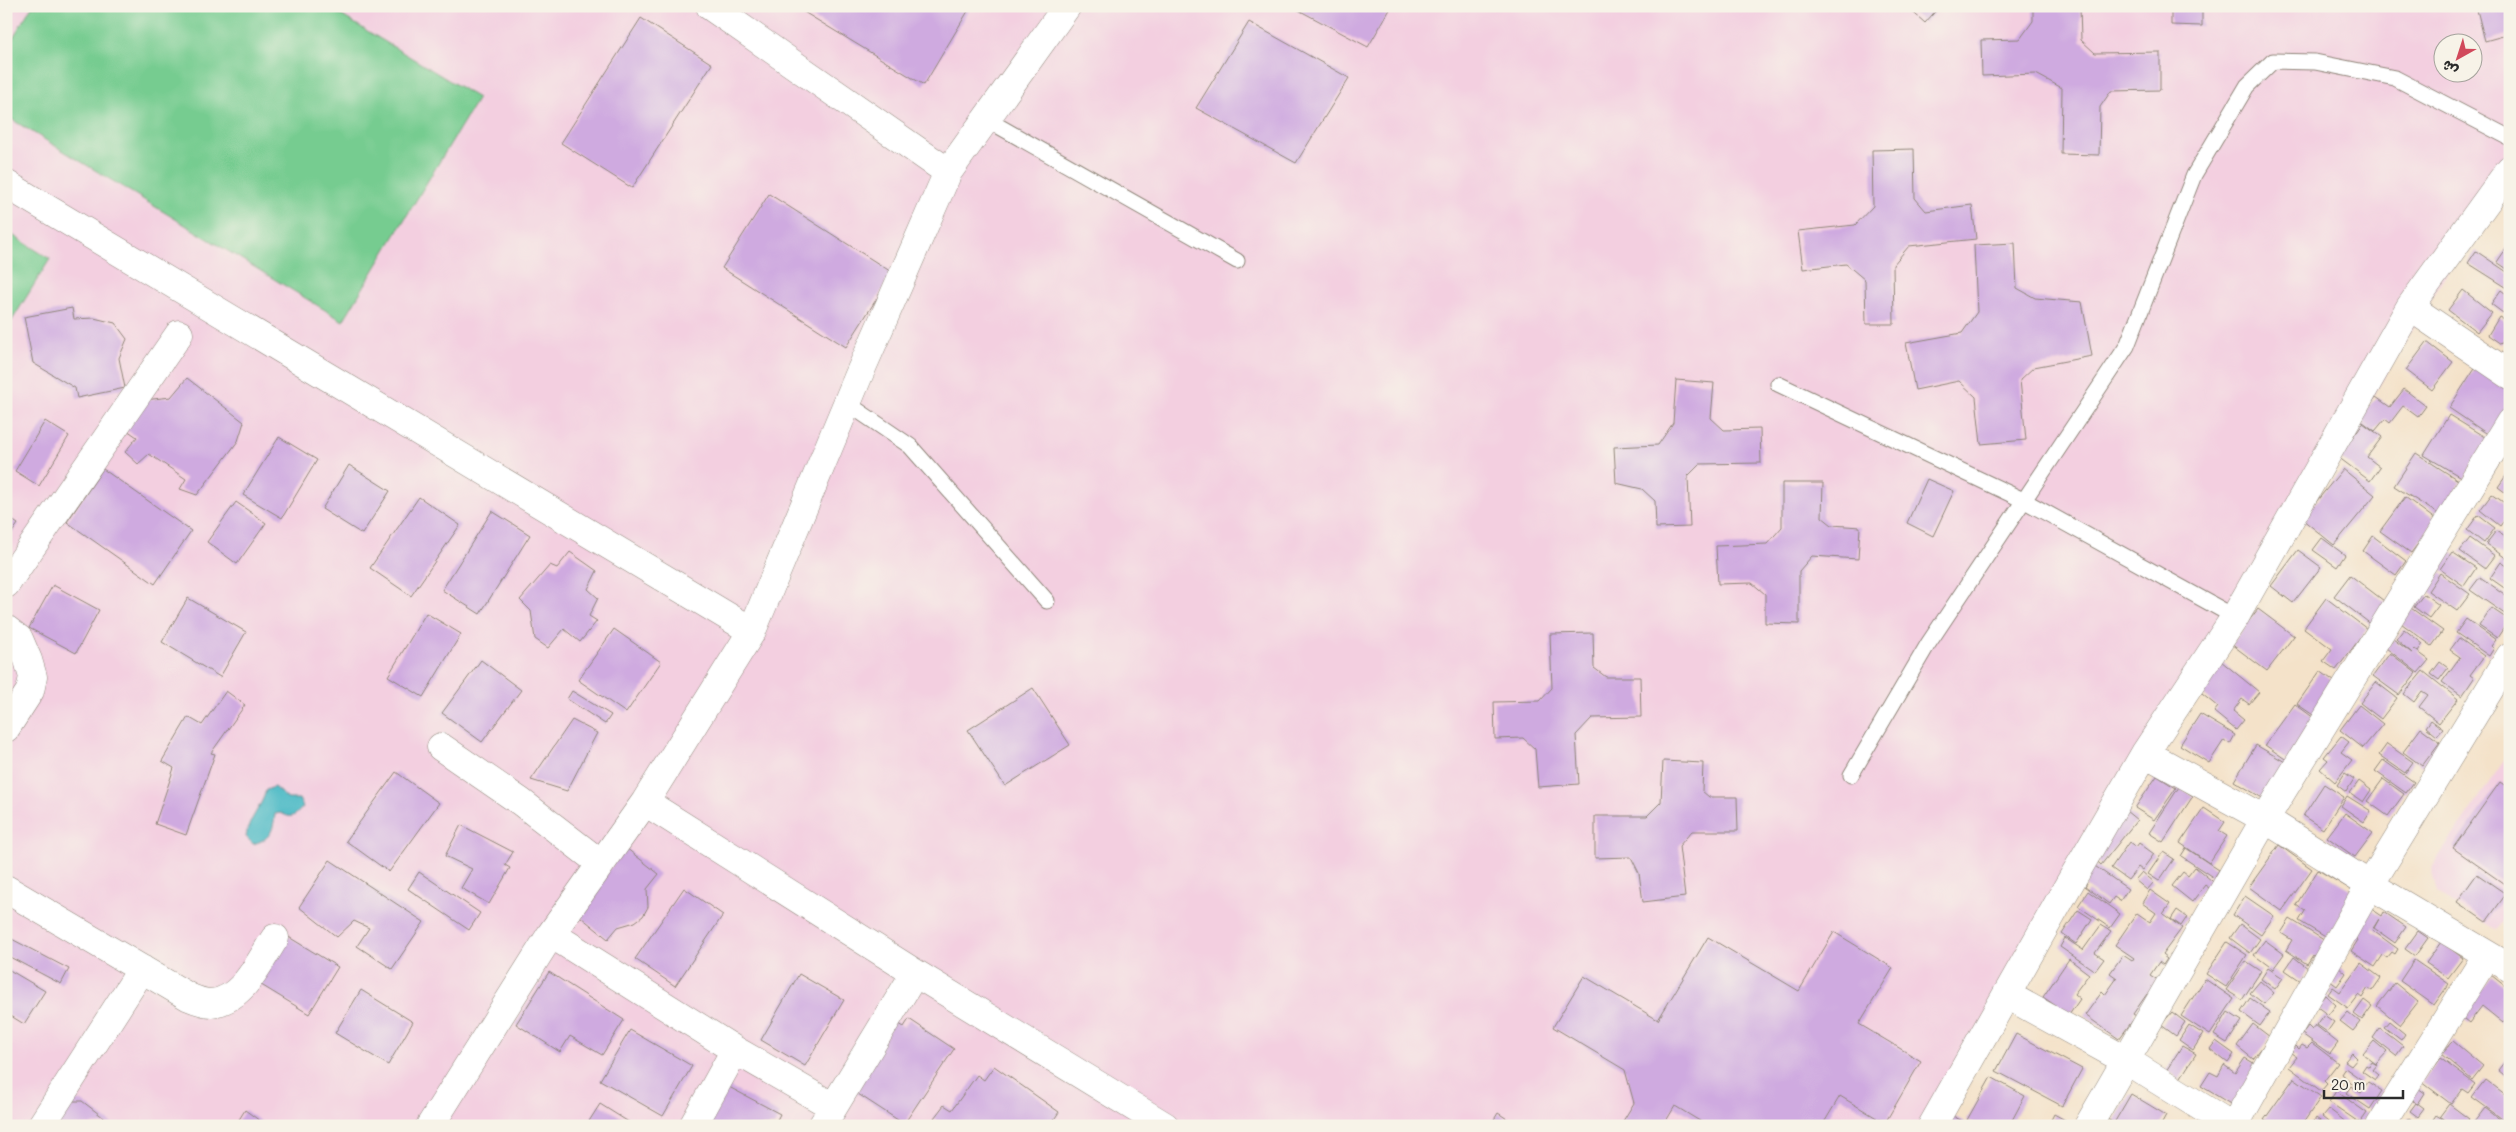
<svg xmlns="http://www.w3.org/2000/svg" width="2516" height="1132" font-family="Mali,'Playpen Sans Arabic',sans-serif">
	<rect width="100%" height="100%" fill="#f7f3e8"/>
	<filter id="ink" filterUnits="userSpaceOnUse"><feTurbulence type="fractalNoise" baseFrequency=".02" numOctaves="2"/><feDisplacementMap in="SourceGraphic" scale="10" xChannelSelector="R" yChannelSelector="G"/><feConvolveMatrix kernelMatrix="1 2 1 2 8 2 1 2 1" color-interpolation-filters="sRGB"/></filter>
	<filter id="wash" filterUnits="userSpaceOnUse"><feTurbulence type="fractalNoise" baseFrequency=".0096" numOctaves="4" result="noise"/><feDisplacementMap in="SourceGraphic" scale="20" xChannelSelector="R" yChannelSelector="G"/><feGaussianBlur stdDeviation="1.12" result="paint"/><feColorMatrix in="noise" values="0 0 0 0 0 0 0 0 0 0 0 0 0 0 0 0 0 1.4 0 .05"/><feComposite in="paint" operator="in"/></filter>
	<g filter="url(#wash)">
		<rect width="100%" height="100%" fill="#f4e2c9"/>
		<path fill="#f3cfe0" fill-rule="evenodd" d="M6,6H2510V169L1932,1126H6ZM2444,42H2474V72H2444Z
			M2510,752V912L2497,930L2437,893L2431,868Z"/>
		<path fill="#76cc90" stroke="#507c5e" d="M32,6H326L478,98L343,321L6,116V49Z
			M6,231L50,259L6,330Z"/>
		<path fill="#4cbac6" stroke="#3c7278" d="M274,787L288,799H299L303,807C294,817 292,819 281,813L275,814C273,831 271,839 253,844L246,837C248,819 262,807 266,790Z"/>
		<g id="blocks">
			<path fill="#cfaae0" d="M794,6H971L924,85Z
				M1291,6H1392L1368,47Z
				M1906,6H1940L1925,23Z
				M2033,6H2080L2081,40L2095,53L2160,52V90L2111,91L2100,107L2099,155L2061,154L2062,88L2036,74L1982,76L1981,40L2020,39L2033,21Z
				M2171,6H2202V26L2171,25Z
				M2476,6H2508L2510,34L2485,41Z
				M641,18L712,64L632,188L561,143Z
				M1249,22L1349,78L1296,163L1196,108Z
				M1914,149L1915,198L1926,211L1972,205L1976,239L1909,246L1893,265L1894,324H1866L1865,280L1846,264L1803,269L1798,231L1855,225L1873,206L1872,150Z
				M769,194L893,273L846,347L722,268Z
				M2015,243L2017,288L2035,298L2082,302L2092,356L2034,367L2020,380L2026,440L1981,444L1976,397L1959,381L1915,390L1906,343L1962,333L1977,312L1974,245Z
				M2510,243V271L2497,262Z
				M2476,251L2510,274L2509,289L2468,263Z
				M2463,290L2492,313L2477,332L2448,310Z
				M2501,290L2510,297V302L2503,313L2491,304Z
				M72,308L74,319L94,318L115,323L127,339L119,358L125,388L77,398L75,388L33,363L24,317Z
				M2499,317L2510,323V330L2501,344L2488,335Z
				M2427,342L2453,362L2432,390L2406,370Z
				M2478,363L2510,384V405L2489,435L2449,408Z
				M187,378L244,422L238,441L197,495L180,489L186,479L149,454L138,464L125,452L137,437L127,430L144,400L171,397Z
				M1676,380L1714,383L1711,418L1724,430L1760,429L1761,463L1700,464L1688,476L1690,527L1656,528L1655,501L1642,489L1616,483L1614,447L1658,445L1673,423Z
				M2404,389L2426,406L2418,417L2403,406L2390,423L2385,419L2375,431L2359,419L2376,397L2390,407Z
				M2449,415L2488,439L2464,479L2424,455Z
				M45,421L69,436L39,486L15,471Z
				M2363,423L2382,437L2367,457L2380,467L2370,481L2338,457Z
				M279,437L317,460L282,518L243,495Z
				M2416,453L2461,482L2440,515L2394,486Z
				M349,465L390,491L362,534L322,509Z
				M103,469L191,531L155,584L67,522Z
				M2343,469L2375,495L2334,545L2302,519Z
				M2510,470V496L2498,487Z
				M1927,479L1954,491L1933,536L1907,523Z
				M1782,483H1823L1822,517L1832,525L1860,527L1858,559L1812,556L1799,571V624L1765,623V594L1752,583L1718,584L1716,546L1767,544L1782,527Z
				M2492,494L2510,507V513L2500,526L2480,510Z
				M419,497L460,525L411,596L370,568Z
				M2405,497L2436,520L2411,553L2380,531Z
				M236,502L266,523L237,564L207,542Z
				M492,511L530,535L480,614L442,590Z
				M2478,515L2495,528L2484,543L2467,530Z
				M6,516L18,524L6,541Z
				M2496,531L2510,540V561L2486,544Z
				M2373,536L2406,561L2396,575L2363,551Z
				M2322,538L2345,555L2337,567L2313,550Z
				M2470,538L2495,556L2485,569L2460,551Z
				M2298,550L2321,567L2293,603L2271,586Z
				M570,552L597,571L588,589L598,598L589,616L597,621L580,642L564,629L548,648L535,639L531,611L520,600L550,565L557,568Z
				M2452,552L2476,568L2464,586L2440,569Z
				M2501,562L2510,568V592L2490,578Z
				M2440,573L2470,594L2457,611L2428,591Z
				M2350,575L2388,604L2372,625L2334,596Z
				M2480,577L2510,598L2509,617L2470,590Z
				M53,585L99,610L76,653L29,628Z
				M2424,594L2439,605L2429,618L2414,607Z
				M188,598L246,632L220,677L162,642Z
				M2326,598L2367,629L2336,670L2323,661L2332,649L2304,628Z
				M2404,603L2443,631L2432,646L2394,618Z
				M2491,608L2509,620L2497,638L2479,626Z
				M2258,609L2294,636L2267,671L2231,644Z
				M426,613L461,634L423,697L388,676Z
				M2466,619L2496,640L2491,646L2494,648L2489,656L2456,633Z
				M614,629L661,662L626,713L578,680Z
				M2404,629L2423,644L2418,651L2414,649L2429,660L2418,673L2386,648L2393,639L2412,653L2396,639Z
				M1593,633L1594,668L1606,677H1640L1641,717L1592,718L1576,735L1579,784L1538,787L1535,749L1523,738L1495,739L1494,702L1540,701L1552,688L1550,634Z
				M2459,638L2484,656L2470,675L2474,678L2462,696L2442,682L2460,657L2450,650Z
				M2390,653L2416,673L2399,695L2373,676Z
				M481,660L521,690L482,742L442,713Z
				M2221,661L2259,692L2249,704L2242,699L2233,711L2244,720L2236,730L2214,712L2218,707L2197,690Z
				M2440,662L2448,668L2439,680L2431,674Z
				M2320,671L2338,684L2316,717L2297,704Z
				M2423,671L2458,699L2439,723L2419,707L2428,695L2422,691L2414,702L2404,694Z
				M2376,682L2397,698L2381,719L2360,703Z
				M1033,688L1070,745L1005,786L968,730Z
				M226,691L245,705L211,753L215,754L186,835L155,824L174,768L162,761L188,717L202,725Z
				M572,691L611,715L605,724L567,699Z
				M2295,704L2318,721L2288,761L2265,745Z
				M2359,705L2383,724L2363,748L2340,730Z
				M2200,714L2235,735L2230,744L2224,740L2209,763L2180,745Z
				M572,720L597,733L567,791L531,780Z
				M2431,720L2443,729L2437,736L2426,727Z
				M2421,728L2440,742L2422,766L2403,752Z
				M2341,736L2349,742L2341,752L2352,760L2335,782L2320,769L2328,760L2324,757Z
				M2387,744L2413,762L2405,773L2379,755Z
				M2256,745L2292,766L2269,802L2234,781Z
				M2383,760L2414,782L2406,793L2375,771Z
				M1663,761L1703,763L1702,791L1709,797H1737L1738,831H1692L1679,846L1685,897L1643,902L1639,873L1631,857L1595,858V816H1647L1661,802Z
				M396,772L439,803L389,872L346,841Z
				M2345,773L2354,779L2346,792L2337,785Z
				M2157,776L2176,788L2154,820L2135,808Z
				M2383,779L2404,794L2388,816L2367,801Z
				M2359,781L2371,790L2363,802L2350,793Z
				M2500,782L2510,789V888L2453,848Z
				M2324,784L2344,797L2323,829L2303,816Z
				M2179,787L2193,796L2163,842L2149,833Z
				M2347,796L2371,811L2364,822L2341,806Z
				M2204,808L2225,822L2219,831L2227,836L2209,863L2180,843Z
				M2126,811L2137,820L2101,865L2090,855Z
				M2345,813L2373,833L2355,857L2327,837Z
				M461,825L513,852L505,865L510,868L489,904L461,888L472,869L445,856Z
				M2129,842L2136,847L2139,843L2154,854L2142,870L2138,867L2128,880L2111,868Z
				M2279,845L2312,869L2282,911L2249,887Z
				M626,848L659,874L647,889L648,907L643,916L635,922L618,927L608,939L576,913Z
				M2186,848L2219,870L2214,878L2181,856Z
				M2163,852L2174,859L2159,881L2148,874Z
				M330,860L424,922L392,969L357,946L369,928L354,921L337,937L299,907Z
				M2089,862L2128,889L2120,901L2114,897L2109,904L2085,886L2087,883L2079,877Z
				M2195,867L2217,885L2213,891L2205,885L2192,902L2172,886L2183,872L2188,876Z
				M2318,870L2355,892L2327,938L2299,921L2305,911L2296,905Z
				M419,872L480,913L469,930L408,889Z
				M2142,872L2154,882L2147,890L2135,880Z
				M2477,874L2506,894L2486,922L2457,902Z
				M684,888L723,915L675,986L635,959Z
				M2150,890L2170,904L2163,914L2182,928L2162,955L2167,959L2163,965L2159,962L2150,975L2161,982L2150,996L2147,994L2133,1014L2136,1016L2119,1039L2085,1015L2102,992L2105,995L2117,978L2110,973L2123,955L2132,961L2134,958L2115,945L2137,913L2150,922L2156,913L2142,903Z
				M2088,891L2120,914L2110,928L2078,906Z
				M2245,896L2274,916L2261,935L2233,915Z
				M2370,908L2382,916L2384,912L2406,927L2395,943L2374,928L2379,919L2372,930L2398,949L2395,954L2392,952L2387,958L2383,955L2375,967L2351,951L2358,940L2351,935Z
				M2078,910L2092,919L2076,944L2062,934Z
				M2177,910L2187,917L2181,926L2171,919Z
				M2290,919L2327,942L2317,958L2313,955L2307,964L2286,950L2292,940L2281,933Z
				M2240,924L2260,939L2250,953L2230,938Z
				M2101,925L2111,931L2095,953L2104,959L2095,971L2060,947L2065,938L2083,950Z
				M2418,931L2428,938L2415,956L2405,949Z
				M1834,932L1893,968L1859,1024L1921,1061L1885,1123L1840,1096L1822,1126H1708L1675,1106L1663,1126H1620L1634,1103L1625,1070L1553,1027L1584,976L1658,1020L1708,937L1799,991Z
				M6,936L69,969L61,984L6,955Z
				M287,936L338,967L309,1014L258,983Z
				M2265,940L2284,954L2273,969L2254,955Z
				M2227,942L2247,955L2226,987L2206,974Z
				M2441,942L2463,958L2448,978L2426,963Z
				M2294,957L2309,969L2301,981L2285,970Z
				M2069,959L2089,974L2074,994L2080,999L2069,1015L2043,997Z
				M2414,960L2449,984L2434,1005L2400,981Z
				M2246,961L2261,971L2242,1000L2226,990Z
				M2361,963L2381,978L2372,991L2368,988L2362,998L2358,995L2348,1008L2328,994L2333,987L2340,992Z
				M2336,964L2346,973L2337,986L2326,978Z
				M6,968L45,991L24,1024L6,1013Z
				M2268,968L2283,978L2275,989L2261,979Z
				M549,972L624,1020L602,1055L570,1036L560,1052L516,1024Z
				M799,974L844,1000L805,1066L761,1040Z
				M2491,975L2510,990V1015L2503,1023L2482,1006L2469,1023L2459,1015Z
				M2205,979L2234,999L2210,1035L2181,1016Z
				M2260,981L2274,993L2264,1004L2250,993Z
				M2395,983L2418,1002L2400,1025L2377,1006Z
				M361,990L413,1022L388,1065L335,1033Z
				M2325,995L2336,1005L2328,1015L2316,1006Z
				M2250,998L2270,1012L2260,1026L2241,1012Z
				M2364,1000L2372,1006L2362,1020L2354,1014Z
				M2172,1012L2185,1022L2176,1036L2161,1025Z
				M2228,1012L2242,1021L2227,1043L2214,1035Z
				M2348,1012L2360,1022L2353,1031L2340,1021Z
				M2324,1015L2334,1022L2327,1032L2317,1025Z
				M909,1019L954,1049L904,1124L855,1092L894,1021L904,1027Z
				M2389,1021L2405,1034L2401,1040L2384,1027Z
				M2253,1024L2270,1037L2253,1059L2237,1046Z
				M2189,1025L2203,1034L2193,1050L2179,1040Z
				M2315,1025L2338,1043L2330,1054L2302,1034L2308,1026L2312,1030Z
				M2380,1028L2403,1046L2396,1056L2373,1038Z
				M630,1030L692,1066L663,1116L600,1080Z
				M2016,1034L2082,1069L2062,1106L1996,1071Z
				M2216,1041L2234,1054L2228,1063L2210,1049Z
				M2374,1041L2387,1052L2376,1064L2363,1054Z
				M2453,1041L2483,1066L2472,1080L2441,1054Z
				M2312,1043L2338,1063L2324,1081L2327,1084L2321,1091L2289,1067L2297,1057L2291,1053L2296,1046L2299,1049L2302,1045L2307,1048Z
				M2182,1046L2196,1054L2179,1080L2166,1071Z
				M2352,1053L2357,1058L2351,1065L2345,1061Z
				M2510,1055V1080L2498,1070Z
				M2245,1058L2257,1065L2232,1105L2201,1086L2210,1072L2218,1076L2224,1065L2235,1073Z
				M2440,1058L2475,1084L2468,1093L2462,1089L2451,1104L2422,1082Z
				M2372,1062L2377,1065L2373,1070L2379,1075L2375,1080L2362,1071L2366,1065L2369,1067Z
				M994,1066L1059,1112L1053,1121L1059,1126H944L934,1118L944,1105L952,1110L977,1075L984,1080Z
				M2345,1068L2362,1080L2357,1087L2341,1074Z
				M1991,1077L2025,1096L2009,1126H1979L1967,1120Z
				M2294,1078L2321,1097L2301,1126H2273L2264,1120Z
				M2485,1080L2510,1099V1115L2505,1121L2472,1097Z
				M2368,1082L2382,1091L2370,1109L2346,1093L2351,1086L2361,1093Z
				M2412,1084L2425,1093L2418,1104L2405,1094Z
				M729,1087L780,1114L774,1126H708Z
				M2336,1091L2367,1113L2360,1123L2329,1102Z
				M2131,1094L2166,1115L2160,1126H2103L2107,1119L2114,1123Z
				M66,1101H82L112,1124L49,1126Z
				M2416,1103L2424,1109L2418,1117L2410,1111Z
				M600,1104L635,1126H586Z
				M2449,1104L2469,1119L2464,1126H2453L2440,1116Z
				M2485,1108L2505,1123L2502,1126H2471Z
				M2329,1109L2351,1126H2333L2322,1117Z
				M245,1110L267,1126H235Z
				M1498,1113L1518,1126H1490Z
				M1949,1114L1972,1126H1943Z
				M2054,1114L2076,1126H2048Z
				M2436,1115L2444,1120L2440,1126L2430,1124Z
				M2316,1118L2327,1126H2311Z
				M2409,1118L2420,1126H2403Z"/>
		</g>
	</g>
	<g filter="url(#ink)">
		<use href="#blocks" fill-opacity="0" stroke="#90867a" stroke-width="1"/>
		<g fill="none" stroke-linecap="round" stroke-linejoin="round">
			<defs>
				<path id="service" d="M986,119L1237,261
					M1778,384L2023,500L2235,617
					M847,403L910,446L1047,601
					M1851,775L1928,644L2127,346L2194,175L2247,86L2273,61L2315,62L2395,78L2510,138"/>
				<path id="minor" d="M710,6L948,172
					M6,184L752,631
					M2410,307L2510,375
					M6,584L179,334
					M6,629L19,639L28,660L33,677L30,691L6,728
					M441,747L521,802L600,863
					M2145,753L2265,819L2370,885L2510,968
					M645,802L915,973L1165,1126
					M6,889L189,997C196,1000 204,1003 211,1003C243,1001 260,960 275,938
					M551,934L735,1050L832,1106
					M2007,995L2127,1061L2232,1126
					M41,1126L142,969
					M430,1126L551,934L645,802L752,631L858,377L948,172L1067,6
					M693,1126L735,1050
					M822,1126L915,973
					M1932,1126L2064,893L2145,753L2235,617L2410,307L2510,169
					M2088,1126L2265,819L2510,422
					M2234,1126L2370,885L2510,656
					M2380,1126L2487,955"/>
			</defs>
			<use href="#service" stroke="#90867a" stroke-width="17"/>
			<use href="#minor" stroke="#90867a" stroke-width="29"/>
			<use href="#service" stroke="#fff" stroke-width="15"/>
			<use href="#minor" stroke="#fff" stroke-width="28"/>
		</g>
	</g>
	<rect width="2516" height="1132" fill="none" stroke="#f7f3e8" stroke-width="25"/>
	<g transform="translate(2458 58) rotate(219)"><circle r="24" fill="#f7f3e8" stroke="#a5a39c"/>
	<path d="M0-4L9 19L0 12L-9 19Z" fill="#d1495b"/>
	<text y="-8" font-size="14" font-weight="bold" text-anchor="middle" fill="#2b2b2b">ش</text>
	</g>
	<path d="M2324 1090v8h79v-8" fill="none" stroke="#2b2b2b" stroke-width="2.5"/>
	<text x="2331" y="1090" font-size="15" fill="#2b2b2b" stroke="#f7f3e8" stroke-width="4" paint-order="stroke">20 m</text>
</svg>
